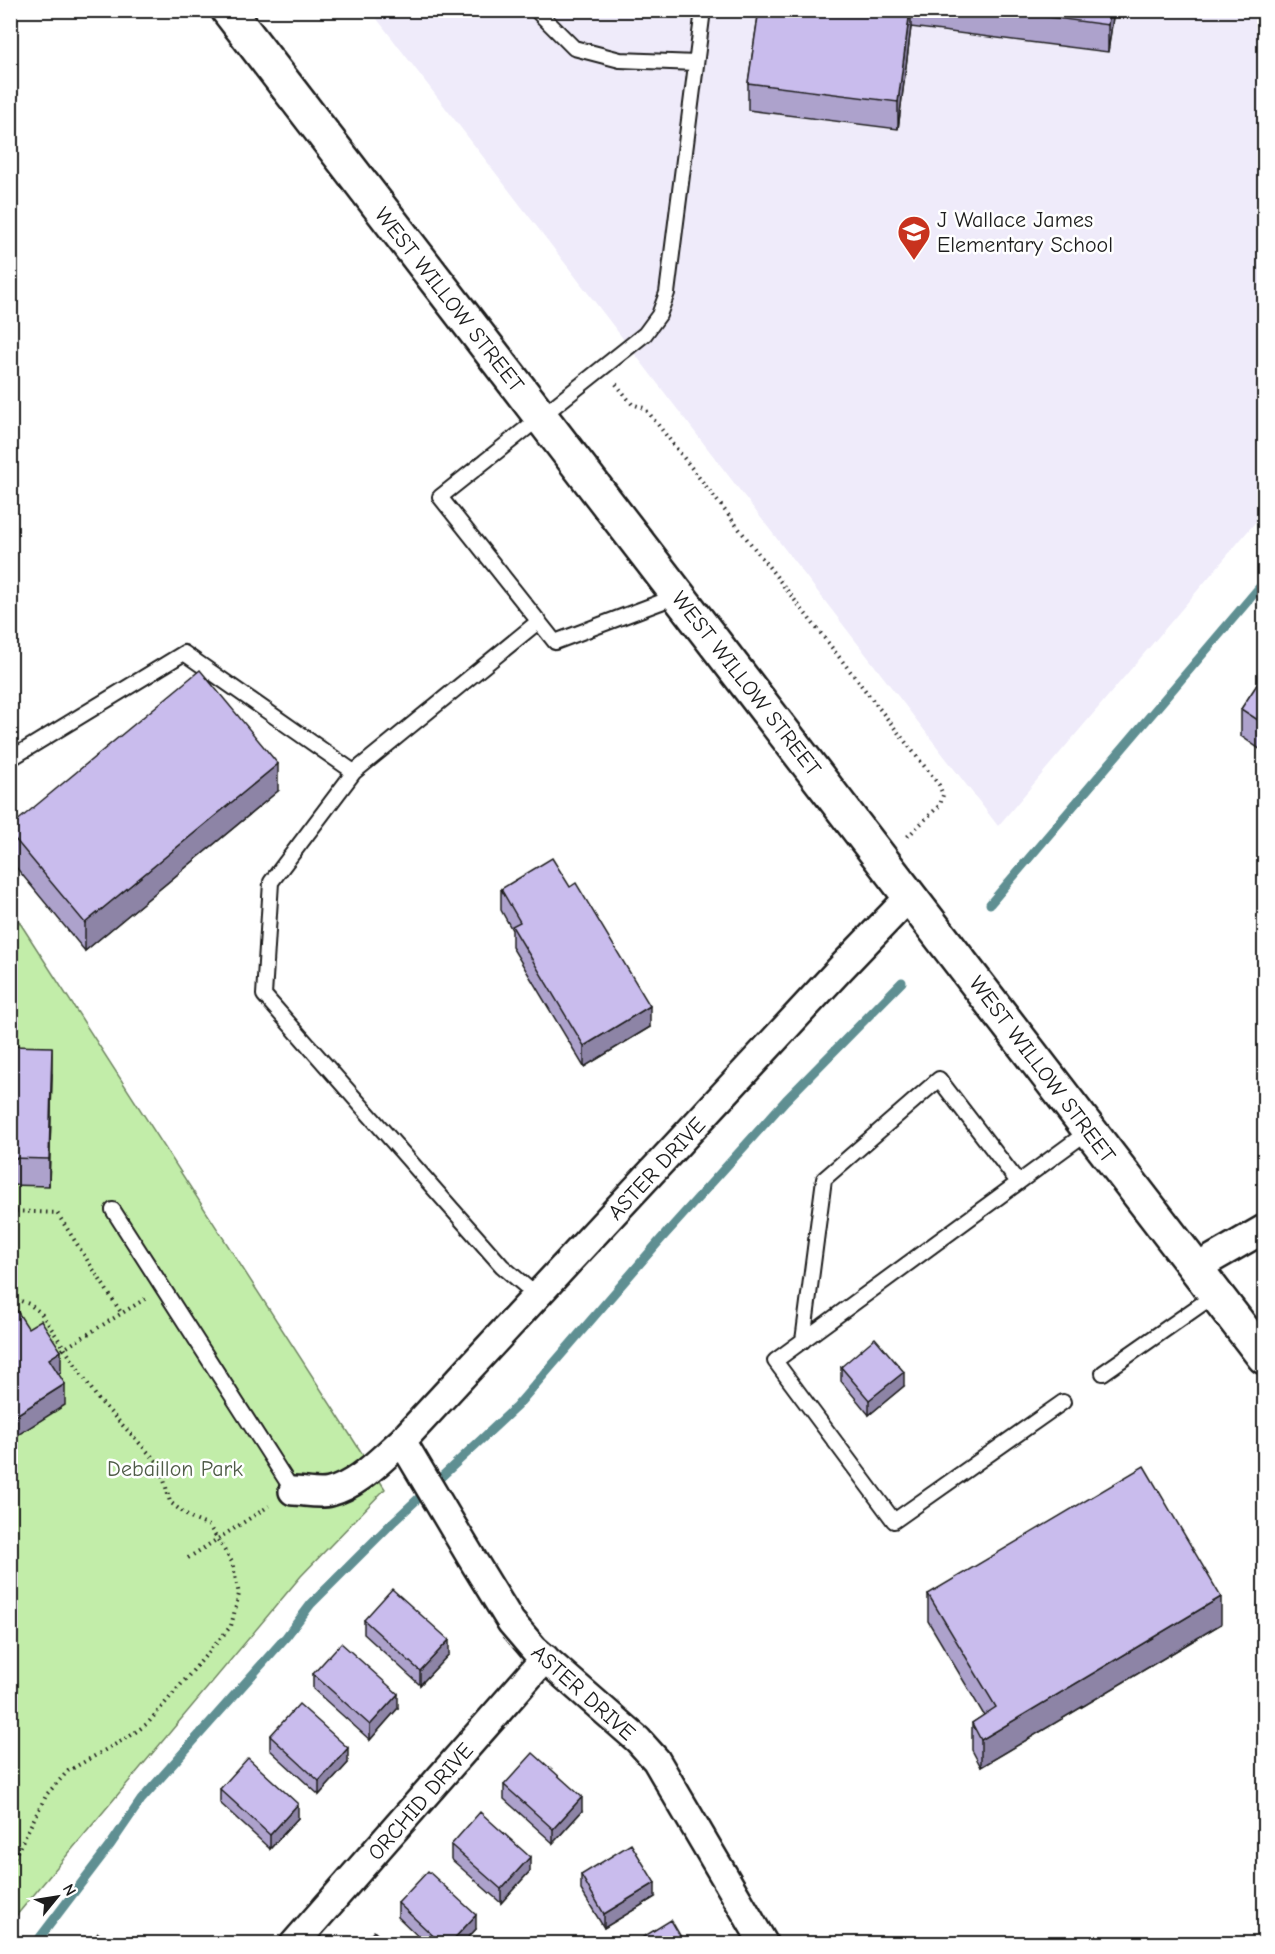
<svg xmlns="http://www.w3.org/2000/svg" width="1275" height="1954" font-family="'Comic Neue',sans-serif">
	<rect width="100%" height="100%" fill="#fff"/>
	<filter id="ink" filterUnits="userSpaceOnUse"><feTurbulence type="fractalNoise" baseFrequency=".0167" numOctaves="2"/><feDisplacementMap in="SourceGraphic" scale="12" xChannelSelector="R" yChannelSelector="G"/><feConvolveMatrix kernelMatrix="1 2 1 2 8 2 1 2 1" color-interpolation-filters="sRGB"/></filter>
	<g filter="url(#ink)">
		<path fill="#efebfa" d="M371,11H1264V512L998,826Z"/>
		<path fill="#c2eda9" stroke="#6f8462" stroke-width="1.5" d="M11,909L385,1489L301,1576L11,1922Z"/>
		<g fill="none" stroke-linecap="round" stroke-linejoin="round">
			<path stroke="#5e8f92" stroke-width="9" d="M990,904L1264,582
				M35,1944L111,1844L141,1800L286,1637L311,1604L392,1523L516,1407L661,1239L786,1100L902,982"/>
			<defs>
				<path id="service" d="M536,10L574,48L620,60L696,63
					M677,596L555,642L440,497L645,334L659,315L667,293L703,10
					M10,759L184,653L354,772
					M113,1210L293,1491
					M537,1296L502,1266L264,995L271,882L354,772L539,621
					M803,1341L824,1179L939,1079L1018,1182
					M1103,1373L1216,1294
					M1063,1402L894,1521L775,1361L1090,1130"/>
				<path id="minor" d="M1196,1268L1264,1229
					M402,1441L471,1557L511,1622L534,1649L638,1740L656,1760L764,1944
					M293,1491C304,1491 319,1495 330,1492C358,1485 381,1459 402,1441L841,968L911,895
					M294,1944L545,1658"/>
				<path id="secondary" d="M228,10L1264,1357"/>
			</defs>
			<use href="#service" stroke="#1c1c1c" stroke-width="18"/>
			<use href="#minor" stroke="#1c1c1c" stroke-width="32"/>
			<use href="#secondary" stroke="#1c1c1c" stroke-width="38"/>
			<path stroke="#1c1c1c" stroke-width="4" stroke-dasharray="1.5 4.5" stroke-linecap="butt" d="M616,384L632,404L644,408L648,412L939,785L943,795L940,805L905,839
				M10,1211L57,1213L122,1314
				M10,1297L29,1304L41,1313L98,1399L160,1465L170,1502L190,1518L209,1526L232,1562L239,1594L231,1626L148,1723L130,1736L68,1771L47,1794L10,1865
				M57,1353L145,1299
				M188,1558L269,1506"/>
			<use href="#service" stroke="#fff" stroke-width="14"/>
			<use href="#minor" stroke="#fff" stroke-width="27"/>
			<use href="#secondary" stroke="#fff" stroke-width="33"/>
		</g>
		<path fill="#ada2cc" stroke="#1c1c1c" stroke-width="1.5" d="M759,10H1114L1108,52L911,27L898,129L748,110V83Z
			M1264,674V752L1241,736V709Z
			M278,791L85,951L10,860V827Z
			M501,889L650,1027L584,1067L512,947V930L501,910Z
			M10,1046L52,1074L49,1186L10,1185Z
			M841,1367L904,1386L869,1415L841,1381Z
			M928,1594L1221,1624L981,1767L972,1750V1723L984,1715L928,1621Z
			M364,1620L449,1654L420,1685L364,1634Z
			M313,1674L398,1708L370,1740L313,1689Z
			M270,1736L348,1763L319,1795L270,1750Z
			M504,1785L582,1811L553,1843L504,1799Z
			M220,1789L298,1818L270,1849L220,1803Z
			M451,1845L530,1871L501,1903L451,1859Z
			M581,1875L655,1897L604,1928L581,1890Z
			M398,1903L476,1929L462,1944H426L398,1917Z"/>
		<path fill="#8d84a6" stroke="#1c1c1c" stroke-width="1.5" d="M910,10H911V27L898,129V102Z
			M1110,10H1114L1108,52V25Z
			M278,764V791L85,951V923Z
			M650,1006V1027L584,1067V1046Z
			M52,1047V1074L49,1186V1159Z
			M61,1351V1372L49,1380V1359Z
			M904,1372V1386L869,1415V1400Z
			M65,1384V1405L10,1440V1419Z
			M1221,1597V1624L981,1767V1740Z
			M449,1640V1654L420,1685V1671Z
			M398,1694V1708L370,1740V1725Z
			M348,1748V1763L319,1795V1781Z
			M582,1797V1811L553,1843V1829Z
			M298,1804V1818L270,1849V1835Z
			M530,1857V1871L501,1903V1889Z
			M655,1883V1897L604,1928V1914Z
			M476,1915V1929L462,1944H449Z"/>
		<path fill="#c9bced" stroke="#1c1c1c" stroke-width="1.5" d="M759,10H910L898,102L748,83Z
			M996,10H1110L1108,25Z
			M200,670L278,764L85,923L10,833V827Z
			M1264,674V724L1241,709Z
			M552,858L570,887L576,883L650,1006L584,1046L512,926L520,922L501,889Z
			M10,1046L52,1047L49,1159L10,1158Z
			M12,1303L28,1328L41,1320L61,1351L49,1359L65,1384L10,1419V1304Z
			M875,1338L904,1372L869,1400L841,1367Z
			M1144,1466L1221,1597L981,1740L972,1723L996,1707L928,1594Z
			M392,1589L449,1640L420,1671L364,1620Z
			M341,1643L398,1694L370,1725L313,1674Z
			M299,1704L348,1748L319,1781L270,1736Z
			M533,1753L582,1797L553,1829L504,1785Z
			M248,1758L298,1804L270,1835L220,1789Z
			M480,1812L530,1857L501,1889L451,1845Z
			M631,1844L655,1883L604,1914L581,1875Z
			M428,1871L476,1915L449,1944H442L398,1903Z
			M671,1920L685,1944H636L635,1942Z
			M374,1931L387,1944H362Z
			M98,1933L110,1944H90Z"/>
	</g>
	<defs>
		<symbol id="school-pin" viewBox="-11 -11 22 30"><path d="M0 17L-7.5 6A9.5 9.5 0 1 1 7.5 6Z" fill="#c8321e" stroke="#fff"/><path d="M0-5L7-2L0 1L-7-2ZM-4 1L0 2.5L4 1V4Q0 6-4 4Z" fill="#fff"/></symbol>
	</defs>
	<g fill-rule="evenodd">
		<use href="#school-pin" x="895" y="213" width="38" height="52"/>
	</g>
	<g text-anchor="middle" stroke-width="5" stroke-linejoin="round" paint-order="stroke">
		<g font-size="22" fill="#1c1c1c" stroke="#fff" text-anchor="start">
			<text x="937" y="227">J Wallace James<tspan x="937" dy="25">Elementary School</tspan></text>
		</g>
		<g font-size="22" fill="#1c1c1c" stroke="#fff">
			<text transform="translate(450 299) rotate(52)" y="8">WEST WILLOW STREET</text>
			<text transform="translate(747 683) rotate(52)" y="8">WEST WILLOW STREET</text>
			<text transform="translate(1043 1069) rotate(53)" y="8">WEST WILLOW STREET</text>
			<text transform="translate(656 1168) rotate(-47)" y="8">ASTER DRIVE</text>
			<text transform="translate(584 1692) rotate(42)" y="8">ASTER DRIVE</text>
			<text transform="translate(420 1801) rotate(-49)" y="8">ORCHID DRIVE</text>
		</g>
		<g font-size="22" fill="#4e5b46" stroke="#fff">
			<text x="175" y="1476">Debaillon Park</text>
		</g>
	</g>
	<rect width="1275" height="1954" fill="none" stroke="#fff" stroke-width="36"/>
	<rect x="18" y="18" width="1239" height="1918" fill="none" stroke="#1c1c1c" stroke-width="2" filter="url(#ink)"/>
	<g transform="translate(57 1897) rotate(60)" stroke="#ffffff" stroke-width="4.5" paint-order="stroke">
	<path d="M0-4.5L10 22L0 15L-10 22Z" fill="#1c1c1c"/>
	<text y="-9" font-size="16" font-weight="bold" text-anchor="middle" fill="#1c1c1c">N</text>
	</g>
</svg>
